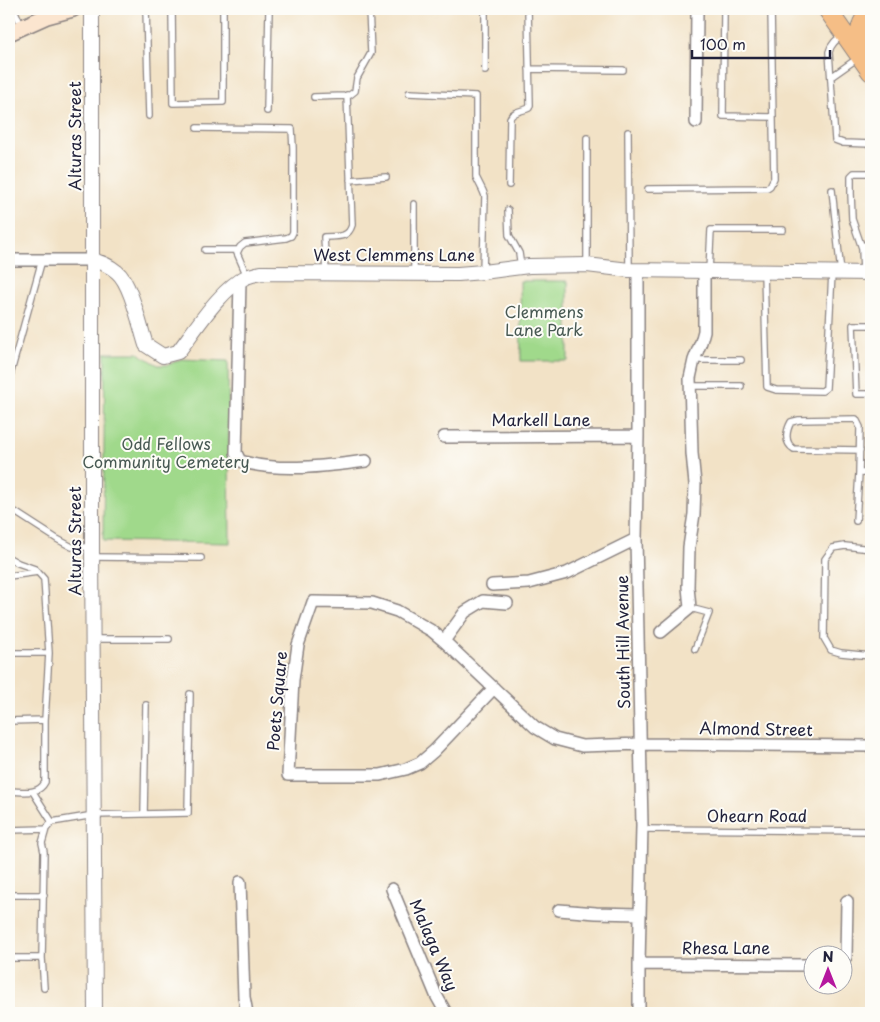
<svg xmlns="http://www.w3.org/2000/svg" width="880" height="1022" font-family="'Playpen Sans',sans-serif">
	<rect width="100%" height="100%" fill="#fdfcf7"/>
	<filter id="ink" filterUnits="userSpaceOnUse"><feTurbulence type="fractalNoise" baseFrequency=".02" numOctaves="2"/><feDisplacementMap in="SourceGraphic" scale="10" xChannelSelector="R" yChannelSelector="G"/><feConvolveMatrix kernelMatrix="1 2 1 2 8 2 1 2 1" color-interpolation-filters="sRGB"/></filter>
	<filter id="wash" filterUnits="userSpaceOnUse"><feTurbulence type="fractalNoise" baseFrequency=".0096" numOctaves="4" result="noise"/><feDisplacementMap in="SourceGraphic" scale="20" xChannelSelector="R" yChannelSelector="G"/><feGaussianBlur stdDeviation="1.12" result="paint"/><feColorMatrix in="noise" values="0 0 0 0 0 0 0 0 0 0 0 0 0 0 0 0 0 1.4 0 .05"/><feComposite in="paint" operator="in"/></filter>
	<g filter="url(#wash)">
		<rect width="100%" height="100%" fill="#f2e2c6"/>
		<path fill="#a0d98b" stroke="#617e63" d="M520,281H568V361H521Z
			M105,353H138L158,365H168L181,359L228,361L230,543L103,541Z"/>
	</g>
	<g filter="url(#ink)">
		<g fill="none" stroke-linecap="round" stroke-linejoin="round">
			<defs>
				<path id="service" d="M14,9L21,25
					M146,9L149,116
					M172,9L173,103L223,102V9
					M724,9L723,116L773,117
					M843,35C836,40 831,44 829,52L835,140L843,143L871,144
					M529,69L623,70
					M485,71V9
					M831,77L858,58
					M409,93L476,96V177L483,191L485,196L483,272
					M314,97L345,96L350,95L355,91L357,78L371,53L369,9
					M267,111L269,9
					M197,128L292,129L293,148V232L291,236L286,238L245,243L240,247L237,253L247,276
					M628,132L629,270
					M587,138V265
					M350,180L386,177
					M509,185L510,118C513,111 523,111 529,108L530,105L528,9
					M648,189L767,188L770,186L774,178L771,9
					M832,190L841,273
					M414,204V273
					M508,210L509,235L519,253L521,267
					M862,248L852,219L851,193V176L854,173H871
					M205,250H238
					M709,271L711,230H783
					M764,272L767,387L776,390L822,391L826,388L832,273
					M326,273L324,237C337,236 348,239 352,225L347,95
					M863,273L862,248L865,245L871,241
					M871,325H853L856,394H871
					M694,360H741
					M9,379L42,260
					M690,386H741
					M859,473L860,427L856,419L799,420L791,422C786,431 784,443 794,449L860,450
					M9,508L57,539L72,547H92
					M856,521L859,473H871
					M871,549L845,546L833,548L825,559L824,638L831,650L841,653L871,656
					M92,557L201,558
					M9,558L18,563L35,569L44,579L49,653L45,720V782C38,796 22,791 9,791
					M9,576L38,572
					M690,608L709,613L695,649
					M92,639H169
					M9,653H49
					M9,721L45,720
					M33,792L52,822
					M144,814L146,705
					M642,829L871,831
					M9,830L46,829L52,822L94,815L188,813L190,694
					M9,895H44
					M9,958H42
					M44,988L42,958L44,852L42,843L46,829"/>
				<path id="minor" d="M696,122L697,9
					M9,260H92
					M638,270V436L636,539L642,825L639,964V1013
					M240,281L236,453L240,461C281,473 325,466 366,461
					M444,437L638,436
					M492,585L529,583L567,573L636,539
					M661,632L690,608L688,587L689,547L694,514L695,484L692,453L690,378L694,360L701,342L704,331V271
					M444,641L465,612L483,601L507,603
					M494,688L434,751L420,763L406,769L380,775H288L293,680L298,645L313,602L372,603L397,611L432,631L444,641L535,727L555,739L582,746L641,744L871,746
					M240,882L244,997L247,1013
					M392,889L436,995L446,1013
					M559,910L596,913L639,914
					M842,960L846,957L847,901
					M639,964L812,965"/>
				<path id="tertiary" d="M92,9V547L95,1013
					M92,260C101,262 110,266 117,272C131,283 140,327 146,345L163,356L178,352C195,330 221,288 246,277C251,275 256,274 261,273L458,274L483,272L529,266L587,265L629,270L871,273"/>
				<path id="secondary" d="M9,33L47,16L73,9"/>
				<path id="primary" d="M827,9L871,72
					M860,57C860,41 856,22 871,12"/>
			</defs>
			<use href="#service" stroke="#8a8280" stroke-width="8"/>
			<use href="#minor" stroke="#8a8280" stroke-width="14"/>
			<use href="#tertiary" stroke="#8a8280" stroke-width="16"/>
			<use href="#secondary" stroke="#8a8280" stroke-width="18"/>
			<use href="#primary" stroke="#8a8280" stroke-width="20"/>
			<use href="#service" stroke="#fff" stroke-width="5.5"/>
			<use href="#minor" stroke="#fff" stroke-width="11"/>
			<use href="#tertiary" stroke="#fff" stroke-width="14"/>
			<use href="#secondary" stroke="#fbe5cf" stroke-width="15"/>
			<use href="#primary" stroke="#f5be86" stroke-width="18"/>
		</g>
	</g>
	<g text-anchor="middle" stroke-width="4" stroke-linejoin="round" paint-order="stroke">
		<g font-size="16" fill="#22223b" stroke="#fdfcf7">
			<text transform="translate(75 136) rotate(-90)" y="6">Alturas Street</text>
			<text x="394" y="261">West Clemmens Lane</text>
			<text x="541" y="426">Markell Lane</text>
			<text transform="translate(75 541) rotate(-90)" y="6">Alturas Street</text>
			<text transform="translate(623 642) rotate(-91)" y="6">South Hill Avenue</text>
			<text transform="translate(277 701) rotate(-85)" y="6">Poets Square</text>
			<text transform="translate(756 729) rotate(1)" y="6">Almond Street</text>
			<text x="757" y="822">Ohearn Road</text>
			<text transform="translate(434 945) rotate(67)" y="6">Malaga Way</text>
			<text x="726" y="954">Rhesa Lane</text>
		</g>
		<g font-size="16" fill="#485953" stroke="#fdfcf7">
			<text x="544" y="318">Clemmens<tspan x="544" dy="18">Lane Park</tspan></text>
			<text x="166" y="450">Odd Fellows<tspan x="166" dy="18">Community Cemetery</tspan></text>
		</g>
	</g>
	<rect width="880" height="1022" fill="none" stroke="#fdfcf7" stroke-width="30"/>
	<g transform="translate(828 970)"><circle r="24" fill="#fdfcf7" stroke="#a5a5ac"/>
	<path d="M0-4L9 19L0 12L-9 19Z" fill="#b5179e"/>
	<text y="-8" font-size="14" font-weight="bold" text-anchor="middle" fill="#22223b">N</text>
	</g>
	<path d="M692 50v8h138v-8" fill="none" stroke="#22223b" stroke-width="2.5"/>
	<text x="700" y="50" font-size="15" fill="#22223b" stroke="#fdfcf7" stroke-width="4" paint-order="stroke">100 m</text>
</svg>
